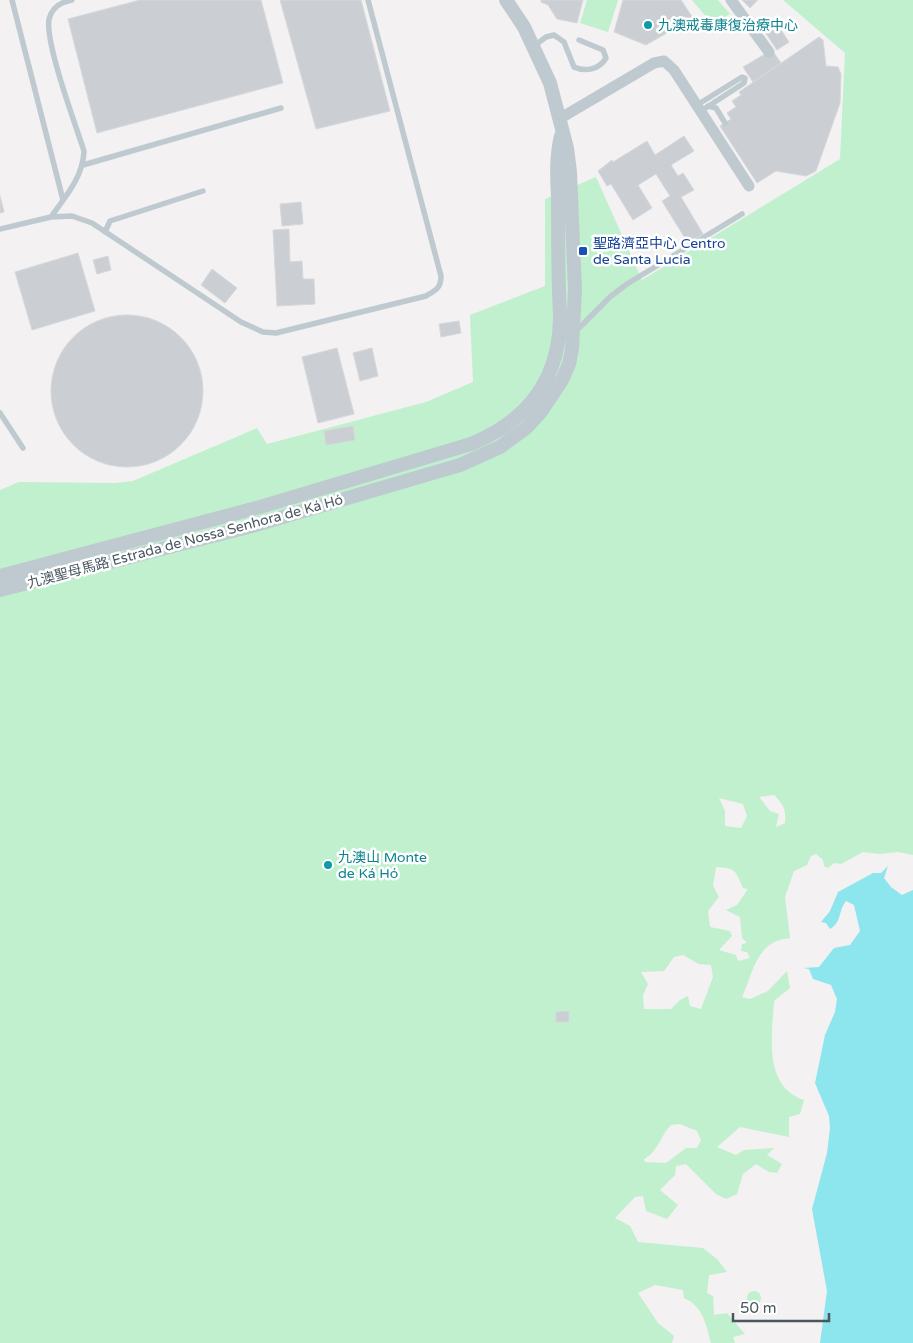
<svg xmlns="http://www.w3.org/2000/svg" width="913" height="1343" font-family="'Varela Round','Noto Sans SC',sans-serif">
	<rect width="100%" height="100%" fill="#f3f1f1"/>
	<path fill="#c0f0cd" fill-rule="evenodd" d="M587,0H618L608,32L580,23Z
		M692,0H718L730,14L712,24Z
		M783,0H913V855L898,852L879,854L863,852L841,864L834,863L828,868L824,866L823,860L816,854L811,856L807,865L794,871L785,897L790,938C756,941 754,971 742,997L750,999L768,991L787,971L790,988L774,1001C772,1036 763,1086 804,1100L800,1114L789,1117V1137L740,1127L717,1147L736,1155L744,1150L774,1148L767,1155L782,1164L777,1173L769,1172L756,1164L743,1174L737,1194L726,1199L716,1194L686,1164L676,1166L675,1175L660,1190L678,1205L667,1219L646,1211L643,1196L635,1197L615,1218L630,1226L638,1242L703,1248L717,1259L727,1272L709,1275L707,1293L713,1296L714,1315L727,1313L745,1334L733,1337L735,1343H711C706,1325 703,1306 684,1298L683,1290L655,1285L638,1293L658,1323L674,1336L672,1343H0V490L19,482L115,483L133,481L257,428L267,444L426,402L473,382L470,315L545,286V199L596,177L642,280L840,159L845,53ZM774,795C784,805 786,809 785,823L776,827L779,814L770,811L759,797ZM719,798L743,804L747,816L741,828L725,826V811ZM716,867C736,868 735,870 743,888L748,889L737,905L726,910L740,917L742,938L747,943L742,944L741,951L747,952L750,958L738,961L736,955L719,950L732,936L730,931L710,927L708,911L719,897L713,886ZM683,955L699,964L711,965L713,977L701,1009L690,1006L688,996L680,1000L671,1009H644L643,995L648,984L641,972L664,971L674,957ZM680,1124L697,1131L701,1140L697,1148H686L666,1163L645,1162L644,1159C657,1153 661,1135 671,1125Z
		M747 1298a7 7 0 1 1 14 0a7 7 0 1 1-14 0Z"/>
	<path fill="#8de5ed" d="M888,866L884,878L891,887L902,895L913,890V1343H820L827,1291L812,1209L827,1153L830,1128L829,1116L815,1083L825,1035L835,1012L837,999L831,985L813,979L809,969L803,968L819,967L834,948L850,945L860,931L854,905L846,901C838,911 842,922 830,929L826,923L821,922L830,911L838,892L873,873H881Z"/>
	<path fill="#cbcfd3" stroke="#d5d8dc" d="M140,0H261L283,83L97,133L68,19Z
		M280,0H361L390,111L316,129Z
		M541,0H583L577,23L557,19L548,5L541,2Z
		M623,0H681L693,18L646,45L614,32Z
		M742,0H758L750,8Z
		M775,21L789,42L777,50L763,29Z
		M819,37L823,40L826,66L838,67L841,74L840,103L816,171L806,176L776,171L757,183L720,126L731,119L727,113L736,107L732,101L741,95L739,92Z
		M772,50L781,63L753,82L743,67Z
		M684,136L694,151L671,165L678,176L683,173L694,190L681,197L703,234L688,243L662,201L670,196L656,174L638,185L652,208L633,220L611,184L607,186L598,171L612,160L613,162L647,141L655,155Z
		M0,196L4,212L0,213Z
		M301,202L303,224L282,226L280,204Z
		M289,229L290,262L302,261L303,279H314L315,304L277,306L273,230Z
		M78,253L95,311L32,330L15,272Z
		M108,256L111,270L97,274L93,260Z
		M212,269L237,288L225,303L201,285Z
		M51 391a76 76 0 1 1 152 0a76 76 0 1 1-152 0Z
		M459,321L461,333L441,337L439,324Z
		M337,348L354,414L318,423L302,357Z
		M372,348L378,376L360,381L353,353Z
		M353,426L355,440L326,445L324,431Z
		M569,1011V1022H556V1012Z"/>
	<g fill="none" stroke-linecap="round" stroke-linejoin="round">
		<path stroke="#bfcad0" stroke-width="5.5" d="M12,0L63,200
			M534,46L546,37L554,35L564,42L574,67C585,72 599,70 606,58L603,50L579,40
			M697,105L742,77L745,78L744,83L701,111
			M708,106L716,108L725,123
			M83,165L281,108
			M51,217C66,196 83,177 84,151C75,123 45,43 49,19C52,7 61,2 72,0
			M0,229L51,217L72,216L92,223L241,322L263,332L276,333L426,296C436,290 441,288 441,276L368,0
			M105,232L110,221L203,191
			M575,332L611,296L627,284L742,214
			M0,413L23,448"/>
		<path stroke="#bfcad0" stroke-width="11" d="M731,0L769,52
			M559,119L654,63L664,61L674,70L749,186"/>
		<path stroke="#bfcad0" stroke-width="14" d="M0,576L260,507L471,444C527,421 559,381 560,319C560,309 559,299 559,289C558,258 558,228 558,197C557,177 556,156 561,136
			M0,590L252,526L460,465L500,447L526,428L540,413L562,380L569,364L572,349L575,289L570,172L567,148L550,83L524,27L506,0"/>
	</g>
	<g fill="#0f9aa8" stroke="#fff" stroke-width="2">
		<circle cx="648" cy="25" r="5"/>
		<circle cx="328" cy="865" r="5"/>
	</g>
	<rect fill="#1a4fb4" stroke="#fff" stroke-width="2" x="578" y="246" width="10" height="10" rx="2.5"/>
	<g text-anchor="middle" stroke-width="5" stroke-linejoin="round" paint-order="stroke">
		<g font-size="14" fill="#0d838f" stroke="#fff" text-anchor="start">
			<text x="658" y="30">九澳戒毒康復治療中心</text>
			<text x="338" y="862">九澳山 Monte<tspan x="338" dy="16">de Ká Hó</tspan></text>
		</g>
		<g font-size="14" fill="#164399" stroke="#fff" text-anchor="start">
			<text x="593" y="248">聖路濟亞中心 Centro<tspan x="593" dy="16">de Santa Lucia</tspan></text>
		</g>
		<g font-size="14" fill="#49575f" stroke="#fff">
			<text transform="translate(185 541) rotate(-15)" y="5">九澳聖母馬路 Estrada de Nossa Senhora de Ká Hó</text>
		</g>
	</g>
	<path d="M733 1313v8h96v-8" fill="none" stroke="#49575f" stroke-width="2.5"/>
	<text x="740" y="1313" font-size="15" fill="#49575f" stroke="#ffffff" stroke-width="4" paint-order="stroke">50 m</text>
</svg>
